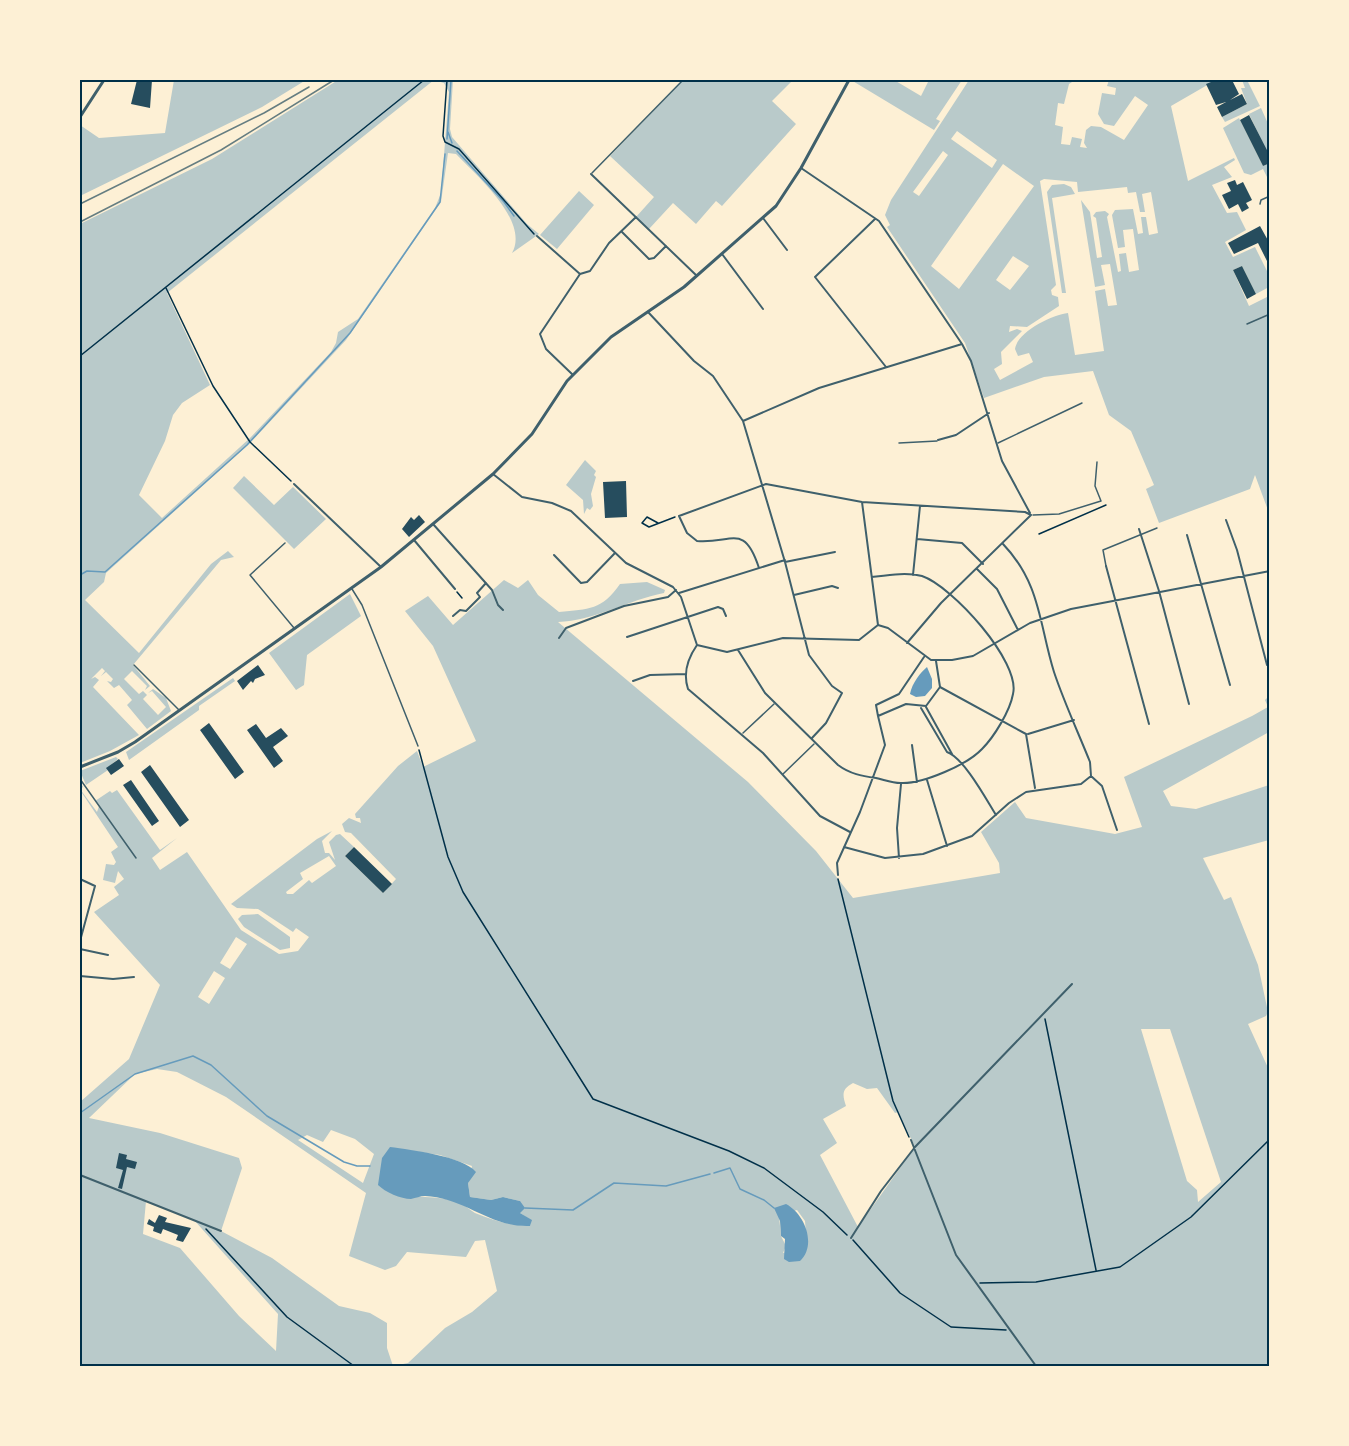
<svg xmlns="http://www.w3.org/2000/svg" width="1349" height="1446" font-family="'Titillium Web',sans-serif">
	<rect width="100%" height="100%" fill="#fdf0d5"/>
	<path fill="#b9caca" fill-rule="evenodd" d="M174,80L194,82L197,80H306L262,107L80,196V125L99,138L165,133Z
		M338,80H453L450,129L452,137L527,224L539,234L512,253C530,221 476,175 456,154L448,153L441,202L346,340L249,444L106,573L104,582L85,600L139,653L211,564L228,551L234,557L221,560L133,665L150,686L145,690L147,686L132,671L124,679L139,694L143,691L147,695L143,699L158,715L166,707L152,691L148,693L153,689L166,698L171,711L147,729L127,705L132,700L119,685L114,688L107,681L111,682L113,679L106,672L101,676L105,671L102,668L91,679L95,677L99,680L93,687L139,735L110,751L80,763V224L212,159ZM434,80L444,83L449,92L441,193L435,208L358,319L338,332L336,343L331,352L250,438L162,518L139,495L165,441L173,415L182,403L210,385L167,293Z
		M683,80H793L772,101L796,124L722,206L716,201L696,224L673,203L649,229L636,217L654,197L610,156Z
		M851,80H894L921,96L929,80H962L936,119L940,121L934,130Z
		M969,80H1075L1069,84L1064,104L1058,103L1055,125L1063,127L1061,144L1070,145L1072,137L1082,139L1080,147L1087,148L1084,143L1086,130L1091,126L1101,127L1124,140L1148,105L1135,96L1114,126L1104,124L1098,114L1102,93L1115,95L1116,88L1107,86L1109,80H1216L1171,106L1188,181L1234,158L1235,160L1224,167L1232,177L1212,185L1227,213L1237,212L1246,230L1225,242L1233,257L1255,247L1269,275V287L1256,294L1242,266L1233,270L1249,306L1269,296V513L1255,475L1250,489L1159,523L1146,489L1154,485L1131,431L1109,415L1093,371L1044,377L984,398L965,343L887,227L890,225L885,215L891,200ZM957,131L997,160L992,168L951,139ZM943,151L948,155L919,196L913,192ZM1003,164L1034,186L959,289L931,266ZM1044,179L1077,182L1078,192L1127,187L1128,193L1136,192L1140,212H1145L1142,194L1151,192L1158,233L1149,235L1146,217H1141L1143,233L1138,234L1133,209L1115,210L1112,215L1118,248L1125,247L1123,230L1133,229L1139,270L1129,272L1126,253L1119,254L1121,271L1118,272L1107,217L1109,214L1105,211L1096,212L1093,216L1096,218L1102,257L1097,258L1090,212L1081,200L1095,287L1105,285L1101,265L1110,264L1117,305L1108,306L1105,289L1095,291L1104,351L1075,355L1068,313C1052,315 1018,331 1015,349L1018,356L1029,353L1033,362L1000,380L994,369L1002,364L1001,352L1022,331L1017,329L1009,332L1010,326L1027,327L1059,306L1058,297L1052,295L1051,290L1056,285L1040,181ZM1013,256L1029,266L1010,290L996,280Z
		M1242,80H1247L1260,106L1225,122L1222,117L1247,104L1241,88H1245Z
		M1261,108L1269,126V156L1249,114Z
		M1239,118L1263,166L1269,163V181L1263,169L1251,175L1244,173L1223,128Z
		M1064,184L1071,187L1075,194L1052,198L1066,293H1062L1047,192L1052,185Z
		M579,191L594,205L557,249L540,235Z
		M585,460L596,471L594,475L596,477L591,494L593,506L590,510L587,508L584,514L583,500L566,485Z
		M244,476L274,505L293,487L326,519L294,549L233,488Z
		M504,580L518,588L528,580L538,595L559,612C589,609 602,610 620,584L647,582L665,590L664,593C628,600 594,621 558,622L748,782L816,851L853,898L1000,873L999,863L981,832L1015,802L1026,818L1115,834L1142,827L1124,777L1252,716L1268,707L1265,700L1269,696V732L1163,791L1171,806L1196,809L1269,785V840L1203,858L1224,900L1231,897L1258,965L1268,1012L1266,1016L1248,1024L1269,1070V1366H80V1102L129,1059L160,985L94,912L119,895L114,887L124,879L118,871L115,883L103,880L106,864L114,865L116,862L111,852L118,847L80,790V782L83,787L80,789L97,812L99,806L95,801L110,791L112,793L117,790L160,850L177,838L152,858L160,870L187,852L241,930L279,954L298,951L309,937L296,928L293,932L258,909L237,908L231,904L317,839L332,831L322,841L325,853H329L335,860L329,842L336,835L340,834L354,847L345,856L383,893L396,879L351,833L345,832L342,824L349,818L361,823L360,818H356L355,814L398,766L417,751L423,767L476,741L433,646L405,611L428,596L453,625ZM329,856L336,866L312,883L309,880L293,894H287L286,892L303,879L300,873ZM236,937L247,944L230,969L220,963ZM214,971L225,978L209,1004L198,997ZM1141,1029H1170L1221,1182L1198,1202L1197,1190L1187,1181ZM157,1069L177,1072L226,1097L366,1193L349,1256L385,1270L396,1266L407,1252L466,1257L475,1241L485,1240L497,1291L472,1312L445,1328L408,1363L393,1366L387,1348V1323L370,1313L339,1306L272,1258L221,1231L242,1168L239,1158L160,1133L89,1118L135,1074ZM853,1083L867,1089L877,1088L895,1113L898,1112L915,1147L858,1227L820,1155L837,1143L823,1119L846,1106C842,1094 842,1089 853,1083ZM331,1130L355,1139L374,1154L363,1183L298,1140L307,1135L323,1142ZM406,1150L440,1155L472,1166L468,1183L470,1197L491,1200L503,1197L520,1201V1213L531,1220L530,1226C509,1225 494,1221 475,1213C470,1210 465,1205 460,1203C437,1194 413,1199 391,1193ZM146,1201L194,1220L278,1314L276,1351L239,1316L180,1248L143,1234ZM797,1210L805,1221L807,1249L783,1253L786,1246L781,1236L779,1216Z
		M350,594L361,616L307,655L304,685L296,690L269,653Z
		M233,678L235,681L199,706V710L129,760L126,752Z
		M116,757L118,759L107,768L108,770L86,785L80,771Z
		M258,914L290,937V948L280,950L244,927L238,919L242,915Z"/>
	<path fill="#669bbc" d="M927,667L932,679V688L925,696L916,697L910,694C912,683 921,672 927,667Z
		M390,1147C412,1150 462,1156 476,1172L468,1183L470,1197L491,1200L503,1197L520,1201L525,1208L520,1213L532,1220L530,1226C490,1228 464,1197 425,1196C420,1196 416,1198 411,1199C401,1199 385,1192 378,1185L382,1158Z
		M786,1204C805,1214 817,1245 800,1261L789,1262L784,1259L785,1239L781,1236L780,1221L774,1208Z"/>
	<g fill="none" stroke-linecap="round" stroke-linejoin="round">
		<path stroke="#669bbc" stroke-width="1.5" d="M448,132L452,143
			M447,139L451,80
			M457,151L504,202L514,216
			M80,575L87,571L105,572L247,445L350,333L440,202L445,154
			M80,1113L135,1074L193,1056L211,1065L267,1116L344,1162L357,1166H370
			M714,1173L730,1168L740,1189L764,1200L774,1208
			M525,1208L573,1210L614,1183L666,1186L710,1174"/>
	</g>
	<path fill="#264d5e" d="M137,80H152L150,108L131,104Z
		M1216,80H1232L1239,94L1230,100L1242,94L1247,104L1222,117L1217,107L1226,102L1216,105L1206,84Z
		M1249,115L1270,156V163L1263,166L1240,120Z
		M1235,180L1237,185L1243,182L1252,200L1246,203L1249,208L1242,212L1238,204L1229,209L1222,195L1231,191L1227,183Z
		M1260,226L1270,244V267L1258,243L1234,254L1228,243Z
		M1242,266L1256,294L1247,299L1233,270Z
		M626,481L627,517L605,518L603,482Z
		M419,515L425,522L409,537L402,529L411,517L414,520Z
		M258,665L265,675L255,679L253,683L251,681L243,690L237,681Z
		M209,723L244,772L235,779L200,730Z
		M256,724L266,738L281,728L288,736L273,747L283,761L274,768L247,730Z
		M119,759L124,766L111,775L106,768Z
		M150,765L189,820L180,827L141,772Z
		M131,780L159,821L152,826L123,785Z
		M354,847L392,884L383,893L345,856Z
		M119,1153L127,1155L126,1159L137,1162L135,1169L127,1167L122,1189L118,1188L123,1170L116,1168Z
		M159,1215L167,1218L165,1222L191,1228L183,1242L176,1240L178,1235L163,1229L161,1234L153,1231L154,1227L147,1224L149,1219L155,1223Z"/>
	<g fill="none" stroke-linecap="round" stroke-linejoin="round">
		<path stroke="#003049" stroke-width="1.5" d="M447,80L443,136L445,142L459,149L534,234
			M166,288L213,386L250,442L291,481
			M80,356L424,80
			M658,523L647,517L642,523L649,527L675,517
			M1039,534L1106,505
			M457,592L462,598
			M419,750L448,857L463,892L593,1099L729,1151L764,1168L823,1212L847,1235
			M838,879L893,1101L909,1137
			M1045,1019L1096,1270
			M206,1229L287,1317L354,1366
			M853,1240L900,1293L951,1327L1006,1330
			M980,1283L1036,1282L1120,1267L1191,1217L1270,1139"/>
		<path stroke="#3f606c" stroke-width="1.5" d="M592,173L683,80
			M1260,204L1261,200L1270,196
			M1247,324L1270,314
			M899,443L937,441
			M998,443L1082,403
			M1033,515L1059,514L1101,501L1095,486L1097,462
			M285,543L250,575L294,628
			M1106,566L1103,550L1157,528
			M352,589L362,605L418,746
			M134,665L179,710
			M743,733L774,704
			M783,774L814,744
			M80,779L136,858"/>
		<path stroke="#3f606c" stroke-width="2" d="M801,168L879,221L962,344L971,361L1002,461L1030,513
			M591,174L697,276
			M763,218L787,250
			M875,219L815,277L886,367
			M622,232L649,259L654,258L666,246
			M537,236L580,274
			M722,254L763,309
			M648,312L694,361L713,376L743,421L785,562L809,655L832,686L842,693L826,723L812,738
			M573,375L546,349L540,334L580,274L590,271L609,243L636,217
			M743,421L819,388L962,344
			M938,440L956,435L989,413
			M493,474L522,497L552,503L571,511L626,563L673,587L681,597L697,645
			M294,484L381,567
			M862,502L878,625
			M1226,520L1237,550L1267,665
			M433,524L492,590L498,605L503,610
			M1139,529L1159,591L1189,704
			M1187,535L1230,685
			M917,539L962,543L983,564
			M414,540L455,589
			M554,555L581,583L587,582L615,553
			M785,562L835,552
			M1106,566L1149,724
			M759,568C744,522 732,544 697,541L687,533L679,516L766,484L862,502L1025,512L1031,515
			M977,569L997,589L1018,630
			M913,575L920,506
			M679,593L785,560
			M794,595L832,586L838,588
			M453,616L460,610L466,611L480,597L477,593L486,583
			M627,637L718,607L723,609L726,616
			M559,638L566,628L624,606L668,597L676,590
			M907,643L941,603L1031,515
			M697,645L727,652L783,638L859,640L878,625L888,628L931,660H952L973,656L1030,623L1071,609L1270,571
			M697,645C688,658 683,674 688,689L763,753L820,816L850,832
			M738,650L765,693L838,765C850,774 862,776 876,778C885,780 894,784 903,783C924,783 967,765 982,749C994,737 1010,711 1013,694C1021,662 952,586 922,576C907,572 888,575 872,577
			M633,681L650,675L686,674
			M940,687L1026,734
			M926,707L952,754
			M921,708L947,752C964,758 986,799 996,815
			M878,716L876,705L899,694L924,657
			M1026,734L1035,788
			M1028,734L1074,720
			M912,745L917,782
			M1091,776L1102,786L1117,830
			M927,780L947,846
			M844,847L885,858L923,854L972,836L1009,803L1026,792L1081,784L1091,776L1090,762C1078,732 1064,702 1054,672C1039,624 1041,584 1003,544
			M899,858L897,828L901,784
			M838,875L837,863L860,812L885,745L878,716L906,704L926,706L940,687L936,661
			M80,879L95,886L80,941
			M80,949L108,955
			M80,976L113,979L134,977
			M911,1140L956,1255L1036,1366
			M80,1175L221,1231
			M851,1238L881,1191L915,1147L1072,984"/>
		<path stroke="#3f606c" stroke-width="3" d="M80,117L104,80
			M80,767L118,752L135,742L381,567L493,474L532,434L567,381L611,337L684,287L776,206L801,168L849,80"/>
		<path stroke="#657d81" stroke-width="1.5" d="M80,204L264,113L309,87
			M80,222L221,150L334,80"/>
	</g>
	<rect width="1349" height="1446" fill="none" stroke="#fdf0d5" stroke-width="162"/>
	<rect x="81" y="81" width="1187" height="1284" fill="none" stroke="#003049" stroke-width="2"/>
</svg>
